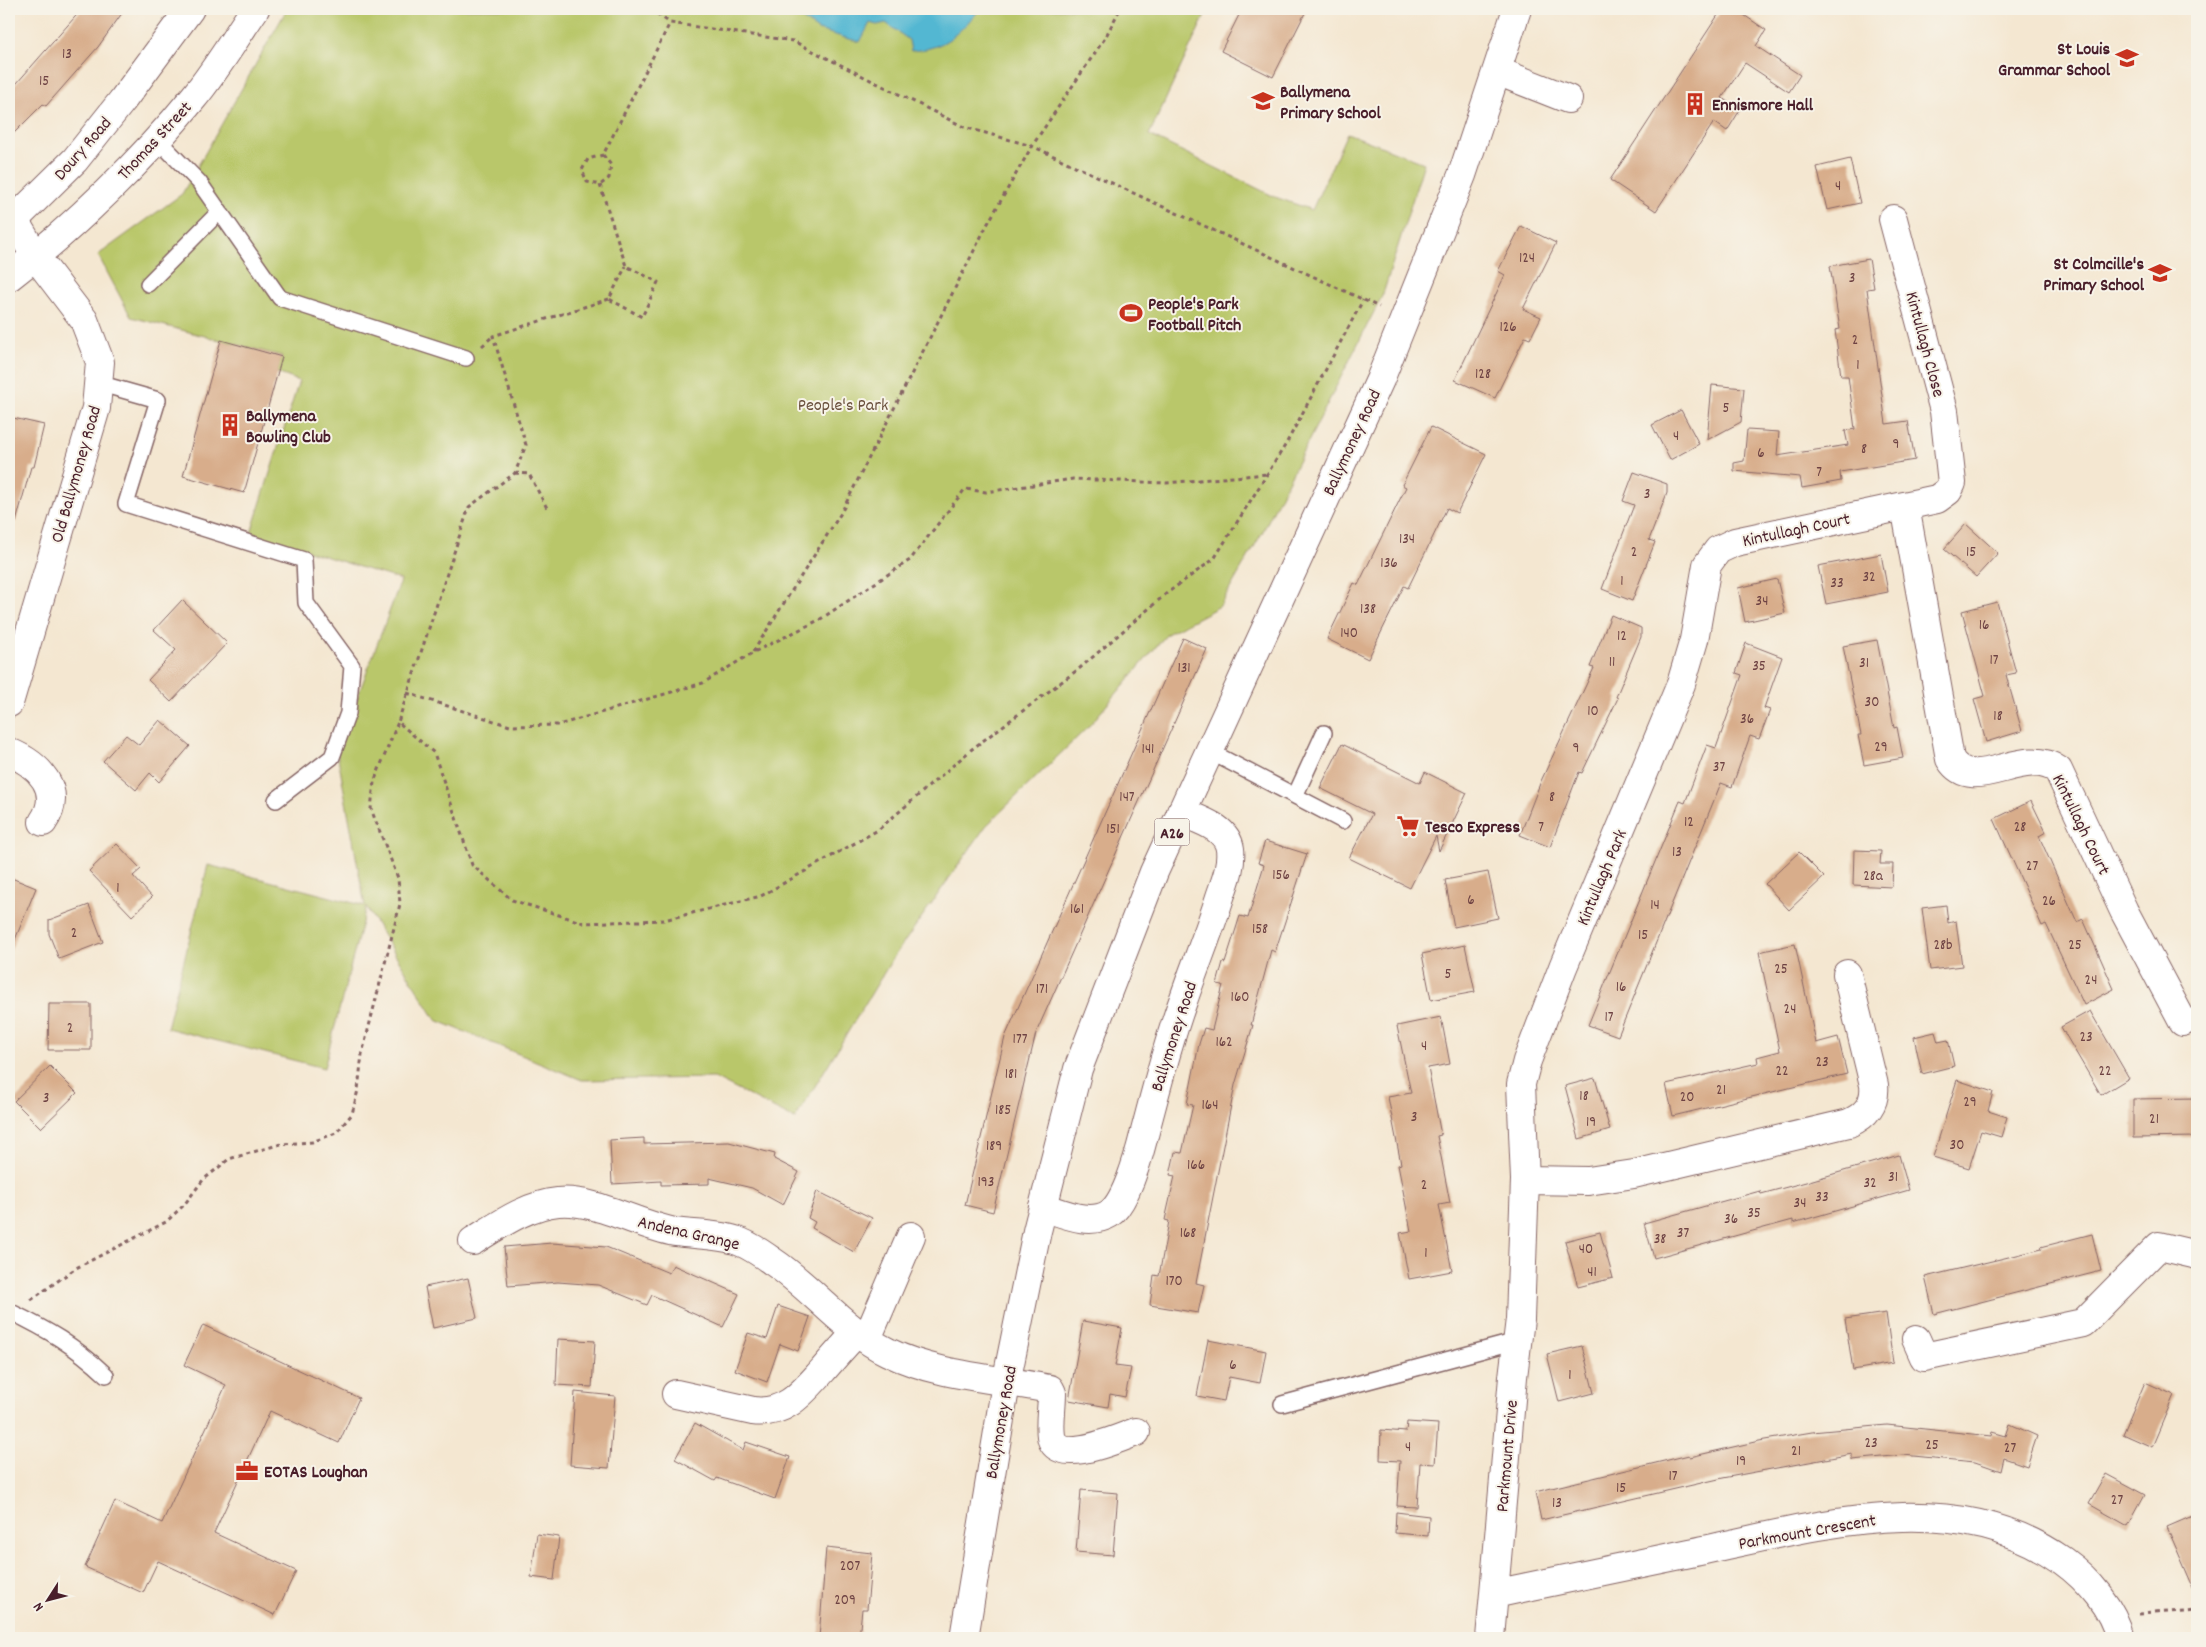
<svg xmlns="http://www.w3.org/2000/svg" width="2206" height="1647" font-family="Dekko,sans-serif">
	<rect width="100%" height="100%" fill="#f7f3e8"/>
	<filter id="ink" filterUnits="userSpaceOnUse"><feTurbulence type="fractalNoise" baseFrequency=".02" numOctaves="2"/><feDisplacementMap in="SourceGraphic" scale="10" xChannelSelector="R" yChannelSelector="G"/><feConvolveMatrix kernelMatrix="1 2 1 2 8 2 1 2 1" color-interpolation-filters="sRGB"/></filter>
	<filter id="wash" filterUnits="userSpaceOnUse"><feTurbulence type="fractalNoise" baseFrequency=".0096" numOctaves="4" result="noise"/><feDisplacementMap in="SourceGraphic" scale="20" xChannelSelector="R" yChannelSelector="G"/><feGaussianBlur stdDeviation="1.12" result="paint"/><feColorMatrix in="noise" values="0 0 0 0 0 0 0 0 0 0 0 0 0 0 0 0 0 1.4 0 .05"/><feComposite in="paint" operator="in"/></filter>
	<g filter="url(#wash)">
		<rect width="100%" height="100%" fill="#f4e7d1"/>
		<path fill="#b9c76a" stroke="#82734a" d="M287,9H1208L1149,135L1275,197L1312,210L1347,133L1424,163L1383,294L1262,533L1220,606L1167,634L1089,726L986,826L893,958L795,1119L714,1078L582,1080L436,1020L366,907L324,1068L167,1028L208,865L365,906L337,752L401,580L251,533L299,381L277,373L282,356L131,317L98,255L182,194Z"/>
		<path fill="#53b7d2" stroke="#4e6b7e" d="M788,9H981C956,34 948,48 911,51L909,40L886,23L877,25L870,23L860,42L818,30Z"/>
		<g id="blocks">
			<path fill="#d8ad8b" d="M82,9H125L98,47L46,106L43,104L9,138V92Z
				M1242,9H1307L1273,77L1221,51Z
				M1722,9H1735L1766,30L1756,46L1800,75L1789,92L1745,63L1722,98L1740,110L1727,131L1714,122L1656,211L1610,180Z
				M1850,159L1860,203L1827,210L1817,167Z
				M1521,226L1556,243L1523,309L1541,317L1530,339L1525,337L1495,398L1455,380L1505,275L1498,271Z
				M1869,259L1874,288L1867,289L1886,424L1908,421L1915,460L1840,472L1841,481L1802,488L1800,477L1734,471V463L1744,461L1747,430L1779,432L1777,456L1848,445L1845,431L1855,429L1848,376H1841L1835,330L1840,329L1830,266Z
				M221,340L282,357L244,493L183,476Z
				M1712,385L1744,388L1741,422L1707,440Z
				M1681,410L1699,444L1670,460L1652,425Z
				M9,417L44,425L34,467H31L16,522L9,521Z
				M1431,427L1486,454L1457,513L1447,508L1408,588L1404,586L1368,659L1327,639L1354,583L1358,585L1406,487L1402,485Z
				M1634,472L1667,484V493L1649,540L1655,542L1632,601L1602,589L1634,505L1623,501Z
				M1966,524L1998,553L1976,577L1944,549Z
				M1881,554L1888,592L1826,604L1818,566Z
				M1777,579L1785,613L1745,622L1738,588Z
				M182,600L227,643L171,702L148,680L176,650L154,630Z
				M1997,602L2016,673L2006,675L2022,731L1986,742L1974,699L1985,696L1962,611Z
				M1611,615L1641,628V637L1616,697L1618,698L1582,773L1579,772L1550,847L1520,835L1541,781L1594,668L1590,667Z
				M1183,638L1207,649L1036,1033L993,1212L965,1205L1005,1037Z
				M1877,640L1894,728L1897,727L1903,758L1864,765L1858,735H1861L1843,646Z
				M1746,643L1782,657L1764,708L1770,710L1759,739L1750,736L1732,787L1721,783L1618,1036L1588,1025L1680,801L1685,803L1707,745L1716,748L1742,675L1736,673Z
				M160,720L190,746L159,782L150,773L136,790L103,761L126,735L139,745Z
				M1342,744L1420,783L1425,772L1467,793L1439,851L1436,836L1410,888L1349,858L1372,814L1320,788Z
				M2031,801L2046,832L2039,836L2077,922L2083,919L2114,989L2084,1005L2046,924L2042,926L1994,819Z
				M1265,841L1307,854L1275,952L1271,950L1251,1025H1253L1235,1085L1196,1283L1204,1285L1198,1313L1150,1305L1154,1275L1159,1276L1169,1221L1165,1220L1175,1176L1170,1175L1175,1152L1182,1153L1193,1105L1187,1104L1199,1044L1204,1028L1212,1030L1223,985L1217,984L1223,962L1225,963L1240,916L1248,918L1264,865L1258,863Z
				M117,844L141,869L133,876L152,897L132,916L89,871Z
				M1854,850L1881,851L1880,864H1893L1892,887L1853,885Z
				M1799,852L1824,877L1789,910L1765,884Z
				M1488,872L1498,918L1454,927L1445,880Z
				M9,877L36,888L10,952H9Z
				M89,905L103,942L59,959L49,934V920Z
				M1946,905L1948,923L1956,921L1962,966L1930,970L1922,908Z
				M1795,944L1816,1043L1838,1037L1847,1074L1673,1116L1666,1084L1758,1063L1757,1057L1780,1051L1759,952Z
				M1465,945L1475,992L1431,1000L1422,954Z
				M49,1004H91V1050H48Z
				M2090,1011L2129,1078L2101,1095L2061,1027Z
				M1441,1017L1450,1064L1428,1068L1441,1135L1437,1136L1450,1203L1439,1205L1452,1271L1409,1279L1400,1233L1411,1231L1398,1165L1401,1164L1388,1097L1411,1093L1397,1026Z
				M1935,1032L1938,1042L1948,1040L1954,1066L1922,1074L1914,1037Z
				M50,1066L77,1093L41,1128L14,1101Z
				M1595,1078L1610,1130L1579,1139L1565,1086Z
				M1957,1080L1993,1092L1988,1111L2007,1117L2001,1137L1981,1131L1969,1168L1933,1157Z
				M2197,1098V1137L2133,1138V1099Z
				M644,1138V1144L729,1142L775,1154L774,1159L799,1172L783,1205L752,1188L709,1178V1184L661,1185V1181L612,1184L610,1140Z
				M1899,1155L1909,1190L1793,1223V1220L1654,1258L1644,1223L1760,1191L1761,1194L1806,1182Z
				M817,1191L872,1218L854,1252L812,1228L815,1222L808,1218Z
				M1600,1232L1613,1278L1578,1287L1565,1241Z
				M2092,1234L2101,1271L1934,1314L1925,1277L2042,1249L2041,1247Z
				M552,1243L606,1247L669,1273L673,1265L739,1294L723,1327L652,1295L647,1305L598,1285L558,1282L508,1286L504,1247Z
				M468,1278L477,1318L433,1328L425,1287Z
				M778,1306L810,1317L798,1351L780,1344L767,1382L735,1370L748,1333L767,1339Z
				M1886,1313L1893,1363L1853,1370L1845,1319Z
				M1083,1321L1122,1328L1115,1366L1131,1368L1125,1397L1110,1394L1108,1407L1069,1400Z
				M203,1325L359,1398L339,1443L270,1411L214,1533L296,1571L275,1615L158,1561L143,1593L85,1567L115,1501L162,1523L226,1385L184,1365Z
				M558,1339L595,1341L592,1387L556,1385Z
				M1208,1340L1266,1351L1260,1383L1229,1377L1224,1401L1197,1396Z
				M1582,1346L1594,1393L1559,1402L1547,1354Z
				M2145,1382L2174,1395L2152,1447L2123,1434Z
				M575,1392L615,1396L609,1468L570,1465Z
				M1407,1422L1438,1424L1435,1464L1420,1463L1417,1507L1397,1506L1400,1461L1380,1460L1381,1430L1406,1432Z
				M695,1423L743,1450L746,1442L790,1457L775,1499L717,1478L715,1481L675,1459Z
				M2010,1424L2037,1436L2027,1466L2004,1458L2001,1471L1975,1462L1903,1455L1852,1460V1454L1723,1478L1541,1520L1535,1492L1689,1455L1690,1457L1759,1441L1812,1432L1887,1425L1991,1436L1992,1432L2006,1436Z
				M2106,1474L2145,1495L2128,1526L2089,1504Z
				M1081,1490L1118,1493L1113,1555L1076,1552Z
				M1396,1512L1429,1516L1428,1536L1395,1533Z
				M2197,1514V1596L2167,1527Z
				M537,1534L559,1537L554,1580L531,1577Z
				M826,1548L872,1553L867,1609H862L859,1638H819Z"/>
		</g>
	</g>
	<g filter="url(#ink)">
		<use href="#blocks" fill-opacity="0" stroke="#866565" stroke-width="1"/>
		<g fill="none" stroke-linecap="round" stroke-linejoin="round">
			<defs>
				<path id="service" d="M156,138L199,182L280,298L466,358
					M148,284L220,211
					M98,383L158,400L126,504L304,560L306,603L352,666L348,713L332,757L276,800
					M1209,751L1343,821
					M1295,796L1324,733
					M9,1311C48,1330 74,1345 106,1375
					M1282,1404L1517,1341"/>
				<path id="minor" d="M1497,71L1568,99
					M36,257L14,220L75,160L122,101L190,9
					M1905,506L1950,759C1973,797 2023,744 2058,770L2124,911L2183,1022
					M9,752C38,764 65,790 43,822
					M1525,1180L1588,1181L1634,1174L1849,1123C1866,1116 1876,1103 1874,1085L1847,974
					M1043,1207C1063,1213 1089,1226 1109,1214C1126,1203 1139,1155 1144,1135C1156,1090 1167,1045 1183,1001C1195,966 1209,932 1220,897C1225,882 1232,866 1230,849C1227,827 1199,820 1181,812
					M473,1241C499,1225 527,1205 558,1202C593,1198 640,1226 675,1232C695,1235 717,1234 735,1240C748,1244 761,1253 772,1261C813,1288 843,1330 888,1352C934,1375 999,1379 1050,1389L1052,1393C1052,1407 1049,1423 1051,1436C1056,1467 1119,1438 1136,1432
					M867,1339L911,1236
					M1916,1339L1924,1357L2083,1323L2159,1246L2197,1255
					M676,1394L753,1411C786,1415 803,1392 823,1370C834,1357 845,1345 857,1332
					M1494,1594C1559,1580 1624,1567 1690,1553C1810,1528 1952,1482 2063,1561C2088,1579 2113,1608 2120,1638
					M1490,1638L1513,1377L1520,1319L1525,1180L1521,1084L1527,1061L1563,967L1681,684L1694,640L1707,565L1718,550L1735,542L1937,499L1948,491L1952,483L1944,411L1893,219"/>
				<path id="tertiary" d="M9,277C73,228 143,160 194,97C217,69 235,38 255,9
					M9,703L96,408L100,362L84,320L36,257"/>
				<path id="primary" d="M964,1638L1006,1383L1037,1231L1078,1069L1154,872L1380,380L1462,175L1517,9"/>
			</defs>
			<use href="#service" stroke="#866565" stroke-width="18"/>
			<use href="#minor" stroke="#866565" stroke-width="30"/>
			<use href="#tertiary" stroke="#866565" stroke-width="30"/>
			<use href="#primary" stroke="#866565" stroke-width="30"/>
			<path stroke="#866565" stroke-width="3" stroke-dasharray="4 4" stroke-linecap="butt" d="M651,9L670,23L793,41L964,127L1032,146L1379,307
				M603,155L611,165L609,178L600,185L587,182L582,170L588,159L603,155L670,23
				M600,185L626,266L658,282L642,317L609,299L626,266
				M609,299L493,336L526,445L515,473L469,507L398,722L434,753L472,865L512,900L584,923L664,920L761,896L878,830L972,749L1080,668L1167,593L1214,559L1286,444L1363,300
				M482,346L493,336
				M515,473L529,474L548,510
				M753,652L841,513L987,225L1032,146L1105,38L1120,9
				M407,693L510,726L558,725L703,683L752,653L819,620L910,560L965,489L986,492L1073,479L1166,483L1267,474
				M31,1300L76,1268L166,1222L184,1205L203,1180L229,1159L281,1144L312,1142L336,1133L352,1114L358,1090L362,1054L400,904L398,878L371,809L374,782L398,722
				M2140,1614L2197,1610"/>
			<use href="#service" stroke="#fff" stroke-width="15"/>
			<use href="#minor" stroke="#fff" stroke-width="28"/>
			<use href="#tertiary" stroke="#fff" stroke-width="28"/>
			<use href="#primary" stroke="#fff" stroke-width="28"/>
		</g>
	</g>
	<defs>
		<symbol id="school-bare" viewBox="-9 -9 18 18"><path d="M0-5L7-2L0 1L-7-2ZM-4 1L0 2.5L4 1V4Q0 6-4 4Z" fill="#c8321e" stroke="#f7f3e8" stroke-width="2.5" paint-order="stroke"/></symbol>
		<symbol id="building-bare" viewBox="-9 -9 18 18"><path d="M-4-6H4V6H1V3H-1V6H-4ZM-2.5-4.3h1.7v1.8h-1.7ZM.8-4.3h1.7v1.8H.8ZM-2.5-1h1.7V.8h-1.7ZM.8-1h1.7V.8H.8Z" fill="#c8321e" stroke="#f7f3e8" stroke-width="2.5" paint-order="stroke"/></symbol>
		<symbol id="stadium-bare" viewBox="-9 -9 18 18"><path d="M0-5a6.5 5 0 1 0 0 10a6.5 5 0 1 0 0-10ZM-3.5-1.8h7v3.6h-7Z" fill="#c8321e" stroke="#f7f3e8" stroke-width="2.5" paint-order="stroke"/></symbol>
		<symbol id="supermarket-bare" viewBox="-9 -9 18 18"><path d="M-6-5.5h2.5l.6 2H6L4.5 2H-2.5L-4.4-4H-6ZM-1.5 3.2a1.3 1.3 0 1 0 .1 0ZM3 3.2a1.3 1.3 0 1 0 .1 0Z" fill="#c8321e" stroke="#f7f3e8" stroke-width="2.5" paint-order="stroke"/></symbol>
		<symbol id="office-bare" viewBox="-9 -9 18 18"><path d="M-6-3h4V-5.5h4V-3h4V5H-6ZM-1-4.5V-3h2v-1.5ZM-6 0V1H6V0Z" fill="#c8321e" stroke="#f7f3e8" stroke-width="2.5" paint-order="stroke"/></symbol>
	</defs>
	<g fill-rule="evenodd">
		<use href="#school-bare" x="2111" y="42" width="32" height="32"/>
		<use href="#school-bare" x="1247" y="85" width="32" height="32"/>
		<use href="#building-bare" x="1679" y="88" width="32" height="32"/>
		<use href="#school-bare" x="2144" y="257" width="32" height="32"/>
		<use href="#stadium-bare" x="1115" y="297" width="32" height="32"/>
		<use href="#building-bare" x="214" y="409" width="32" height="32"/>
		<use href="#supermarket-bare" x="1392" y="810" width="32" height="32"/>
		<use href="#office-bare" x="231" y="1455" width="32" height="32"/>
	</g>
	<g text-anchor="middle" stroke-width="4" stroke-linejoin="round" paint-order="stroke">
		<g font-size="15" fill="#6e4243">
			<text x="67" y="58">13</text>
			<text x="44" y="85">15</text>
			<text x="1838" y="190">4</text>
			<text x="1527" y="262">124</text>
			<text x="1852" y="282">3</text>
			<text x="1508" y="331">126</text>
			<text x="1855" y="344">2</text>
			<text x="1858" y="369">1</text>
			<text x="1483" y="378">128</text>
			<text x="1726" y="412">5</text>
			<text x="1676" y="440">4</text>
			<text x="1896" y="448">9</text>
			<text x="1864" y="453">8</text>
			<text x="1761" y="457">6</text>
			<text x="1819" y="476">7</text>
			<text x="1647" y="498">3</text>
			<text x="1407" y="543">134</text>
			<text x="1634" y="556">2</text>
			<text x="1971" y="556">15</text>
			<text x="1389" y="567">136</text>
			<text x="1869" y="581">32</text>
			<text x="1622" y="585">1</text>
			<text x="1837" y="587">33</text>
			<text x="1762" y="605">34</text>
			<text x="1368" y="613">138</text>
			<text x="1984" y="629">16</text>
			<text x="1349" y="637">140</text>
			<text x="1622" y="640">12</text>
			<text x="1994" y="664">17</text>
			<text x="1612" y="666">11</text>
			<text x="1864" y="667">31</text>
			<text x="1759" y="670">35</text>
			<text x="1184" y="672">131</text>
			<text x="1872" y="706">30</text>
			<text x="1593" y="715">10</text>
			<text x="1998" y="720">18</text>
			<text x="1747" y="723">36</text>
			<text x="1881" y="751">29</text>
			<text x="1576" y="752">9</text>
			<text x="1148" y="753">141</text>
			<text x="1719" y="771">37</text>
			<text x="1127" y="801">147</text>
			<text x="1552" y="801">8</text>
			<text x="1689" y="826">12</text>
			<text x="1541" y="831">7</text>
			<text x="2020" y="831">28</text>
			<text x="1113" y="833">151</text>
			<text x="1677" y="856">13</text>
			<text x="2032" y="870">27</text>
			<text x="1281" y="879">156</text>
			<text x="1873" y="880">28a</text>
			<text x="118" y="892">1</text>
			<text x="1471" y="904">6</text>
			<text x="2049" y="905">26</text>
			<text x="1655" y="909">14</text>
			<text x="1077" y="913">161</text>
			<text x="1260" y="933">158</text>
			<text x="74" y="937">2</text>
			<text x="1643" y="939">15</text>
			<text x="1943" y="949">28b</text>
			<text x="2075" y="949">25</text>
			<text x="1781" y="973">25</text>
			<text x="1448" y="978">5</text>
			<text x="2091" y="984">24</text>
			<text x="1621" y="991">16</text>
			<text x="1042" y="993">171</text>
			<text x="1240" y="1001">160</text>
			<text x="1790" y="1013">24</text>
			<text x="1609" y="1021">17</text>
			<text x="70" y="1032">2</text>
			<text x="2086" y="1041">23</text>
			<text x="1020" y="1043">177</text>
			<text x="1224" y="1046">162</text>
			<text x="1424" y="1050">4</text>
			<text x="1822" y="1066">23</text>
			<text x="1782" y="1075">22</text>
			<text x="2105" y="1075">22</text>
			<text x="1011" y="1078">181</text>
			<text x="1721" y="1094">21</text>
			<text x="1584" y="1100">18</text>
			<text x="1687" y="1101">20</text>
			<text x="46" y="1102">3</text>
			<text x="1970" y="1106">29</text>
			<text x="1210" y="1109">164</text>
			<text x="1003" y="1114">185</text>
			<text x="1414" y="1121">3</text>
			<text x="2154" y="1123">21</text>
			<text x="1591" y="1126">19</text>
			<text x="1957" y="1149">30</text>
			<text x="994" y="1150">189</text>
			<text x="1196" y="1169">166</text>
			<text x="1893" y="1181">31</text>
			<text x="986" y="1186">193</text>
			<text x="1870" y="1187">32</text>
			<text x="1424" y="1189">2</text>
			<text x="1822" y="1201">33</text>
			<text x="1800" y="1207">34</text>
			<text x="1754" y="1217">35</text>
			<text x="1731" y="1223">36</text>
			<text x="1188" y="1237">168</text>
			<text x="1683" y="1237">37</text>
			<text x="1660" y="1243">38</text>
			<text x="1586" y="1253">40</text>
			<text x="1426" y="1257">1</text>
			<text x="1592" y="1276">41</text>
			<text x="1174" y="1285">170</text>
			<text x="1233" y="1369">6</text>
			<text x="1570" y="1379">1</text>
			<text x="1871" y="1447">23</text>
			<text x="1932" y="1449">25</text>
			<text x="1408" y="1451">4</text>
			<text x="2010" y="1452">27</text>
			<text x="1796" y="1455">21</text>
			<text x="1741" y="1465">19</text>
			<text x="1673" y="1480">17</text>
			<text x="1621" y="1492">15</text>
			<text x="2117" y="1504">27</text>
			<text x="1557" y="1507">13</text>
			<text x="850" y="1570">207</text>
			<text x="845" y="1604">209</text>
		</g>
		<rect fill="#f7f3e8" stroke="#7e5f64" stroke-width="1" x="1154.5" y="818.5" width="35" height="27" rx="4"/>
		<g font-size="16" font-weight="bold" fill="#4a1f2b">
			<text x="1172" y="838">A26</text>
		</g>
		<g font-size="18" font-weight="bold" fill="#4a1f2b" stroke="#f7f3e8" text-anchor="start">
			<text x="2110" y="54" text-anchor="end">St Louis<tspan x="2110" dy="21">Grammar School</tspan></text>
			<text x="1280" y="97">Ballymena<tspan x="1280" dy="21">Primary School</tspan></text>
			<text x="1712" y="110">Ennismore Hall</text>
			<text x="2144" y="269" text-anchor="end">St Colmcille's<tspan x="2144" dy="21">Primary School</tspan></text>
			<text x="1148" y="309">People's Park<tspan x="1148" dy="21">Football Pitch</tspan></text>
			<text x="246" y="421">Ballymena<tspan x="246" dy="21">Bowling Club</tspan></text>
			<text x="1425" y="832">Tesco Express</text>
			<text x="264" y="1477">EOTAS Loughan</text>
		</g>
		<g font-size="18" fill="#4a1f2b" stroke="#f7f3e8">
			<text transform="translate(154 140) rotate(-47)" y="6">Thomas Street</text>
			<text transform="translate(82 148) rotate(-49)" y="6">Doury Road</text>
			<text transform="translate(1926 344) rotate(75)" y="6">Kintullagh Close</text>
			<text transform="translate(1351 442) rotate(-65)" y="6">Ballymoney Road</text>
			<text transform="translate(75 474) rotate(-74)" y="6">Old Ballymoney Road</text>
			<text transform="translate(1796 529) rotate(-12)" y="6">Kintullagh Court</text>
			<text transform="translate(2082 824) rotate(64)" y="6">Kintullagh Court</text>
			<text transform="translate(1601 877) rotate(-67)" y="6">Kintullagh Park</text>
			<text transform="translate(1173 1036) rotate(-72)" y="6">Ballymoney Road</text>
			<text transform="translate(689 1232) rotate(13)" y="6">Andena Grange</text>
			<text transform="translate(1000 1422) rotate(-80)" y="6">Ballymoney Road</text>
			<text transform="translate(1506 1456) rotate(-85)" y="6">Parkmount Drive</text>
			<text transform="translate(1807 1531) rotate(-10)" y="6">Parkmount Crescent</text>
		</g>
		<g font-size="18" fill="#6b513e" stroke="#f7f3e8">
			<text x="843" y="410">People's Park</text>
		</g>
	</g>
	<rect width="2206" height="1647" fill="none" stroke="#f7f3e8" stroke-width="30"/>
	<g transform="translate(48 1600) rotate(234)" stroke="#f7f3e8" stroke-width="4" paint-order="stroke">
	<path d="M0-4L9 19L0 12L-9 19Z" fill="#4a1f2b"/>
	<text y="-8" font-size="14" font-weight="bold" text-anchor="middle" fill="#4a1f2b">N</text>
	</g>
</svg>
